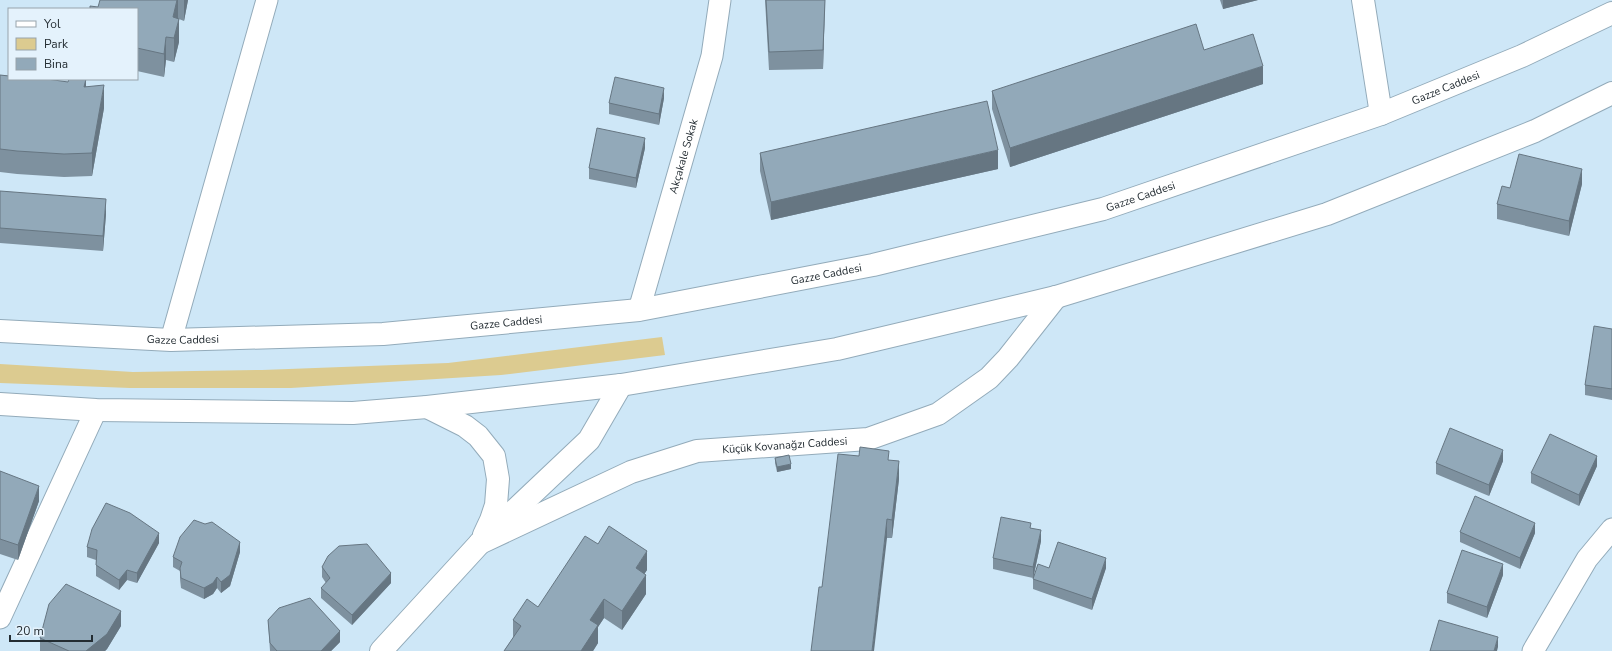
<svg xmlns="http://www.w3.org/2000/svg" width="1612" height="651" font-family="'Nunito Sans',sans-serif">
	<rect width="100%" height="100%" fill="#cee7f7"/>
	<path fill="#dccb90" d="M662,337L665,355L501,375L291,388H130L0,383V364L133,372L262,370L448,363Z"/>
	<g fill="none" stroke-linecap="round" stroke-linejoin="round">
		<defs>
			<g id="street">
				<path id="s1" d="M639,310L712,56L720,0"/>
				<path d="M171,340L267,0"/>
				<path d="M0,618L96,410"/>
				<path d="M1533,651L1587,559L1612,529"/>
			</g>
			<g id="secondary">
				<path d="M1363,0L1381,114"/>
				<path id="s2" d="M0,331L171,340L383,334L639,310L873,265L1103,209L1381,114L1522,56L1612,13"/>
				<path d="M0,404L96,410L353,413L427,407L621,385L837,349L1056,297L1327,214L1535,131L1612,93"/>
				<path d="M427,407L465,426L478,436L494,456L498,479L496,505L491,520L484,535"/>
				<path id="s3" d="M480,543L631,472L697,451L868,439L938,414L989,378L1008,358L1056,297"/>
				<path d="M381,651L480,543L589,440L621,385"/>
			</g>
		</defs>
		<use href="#street" stroke="#93abba" stroke-width="23"/>
		<use href="#secondary" stroke="#93abba" stroke-width="24"/>
		<use href="#street" stroke="#fff" stroke-width="21"/>
		<use href="#secondary" stroke="#fff" stroke-width="22"/>
	</g>
	<path fill="#7e919f" d="M100,0H188L184,21L179,19V42L174,62L166,60L164,77L137,71V9Z
		M765,0H825L823,69L769,70Z
		M1220,0H1258L1223,9Z
		M1204,50L1263,84L1010,167L992,109V91Z
		M0,75L68,82L86,79V86L104,108L92,176L64,177L17,174L0,172Z
		M664,98L659,125L609,114V103Z
		M645,148L636,188L589,179V168Z
		M760,153L998,169L771,220L760,171Z
		M1582,184L1569,236L1497,219V204L1510,188Z
		M0,191L106,214L103,251L0,243Z
		M1612,329V400L1585,395V385Z
		M859,456L889,460L899,479L892,538H887L822,587Z
		M775,458L791,469L777,472L775,463Z
		M1503,461L1489,496L1436,474V463Z
		M1597,466L1579,506L1531,483V473Z
		M0,471L39,501L18,560L0,554Z
		M1031,528L1041,541L1034,575L1049,568H1106L1092,610L1033,589V578L993,569V558Z
		M1460,532L1535,533L1520,569L1460,542Z
		M159,543L137,583L127,580L119,590L96,576V560L87,557V547Z
		M598,544L647,570L644,574L646,594L622,630L604,618L598,627V643L593,651H504L513,638V620L538,607Z
		M240,552L230,586L221,593L217,588L213,594L204,599L181,588L180,579V571L173,567V557Z
		M322,567L391,583L352,625L321,598V588L326,583L322,577Z
		M1503,575L1487,618L1447,603V593Z
		M268,620L340,642L331,651H270Z
		M121,626L107,649L105,651H40V638Z"/>
	<path fill="#667682" d="M177,0H178V19L173,17Z
		M184,0H188L184,21Z
		M825,0L823,69V50Z
		M1223,0H1258L1223,9Z
		M179,19V42L174,62V38Z
		M166,37V60L164,77V54Z
		M1263,66V84L1010,167V148Z
		M86,79V100L84,87Z
		M104,85V108L92,176V153Z
		M664,88V98L659,125V114Z
		M645,138V148L636,188V178Z
		M998,150V169L771,220V202Z
		M1582,169V184L1569,236V221Z
		M106,199V214L103,251V236Z
		M1503,450V461L1489,496V485Z
		M1597,456V466L1579,506V495Z
		M899,461V479L892,538V520Z
		M791,464V469L777,472V467Z
		M39,486V501L18,560V545Z
		M887,519V538L874,651H872Z
		M1535,523V533L1520,569V558Z
		M1041,530V541L1033,578V567Z
		M159,533V543L137,583V573Z
		M240,542V552L230,586L221,593V582Z
		M647,551V570L636,587V568Z
		M1106,558V568L1092,610V599Z
		M1503,564V575L1487,618V607Z
		M127,570V580L119,590V580Z
		M391,573V583L352,625V615Z
		M646,575V594L622,630V611Z
		M217,577V588L213,594L204,599V588Z
		M604,599V618L598,627V643L593,651H581L590,620Z
		M121,611V626L107,649L105,651H86Z
		M340,631V642L331,651H321Z
		M1498,637V647L1497,651H1494Z"/>
	<path fill="#92a9b9" stroke="#667682" d="M100,0H177L173,17L179,19L174,38L166,37L164,54L137,48V9H90V6L98,7Z
		M766,0H825L823,50L769,52Z
		M1196,24L1204,50L1253,34L1263,66L1010,148L992,91Z
		M0,75L9,76V79H47L68,82L69,79H86L84,87L104,85L92,153L64,154L17,151L0,149Z
		M615,77L664,88L659,114L609,103Z
		M987,101L998,150L771,202L760,153Z
		M597,128L645,138L636,178L589,168Z
		M1519,154L1582,169L1569,221L1497,204L1502,186L1510,188Z
		M0,191L106,199L103,236L0,228Z
		M1594,326L1612,329V389L1585,385Z
		M1450,428L1503,450L1489,485L1436,463Z
		M1550,434L1597,456L1579,495L1531,473Z
		M860,447L889,451L888,460L899,461L892,520L887,519L872,651H811L819,587H822L838,454L859,456Z
		M789,455L791,464L777,467L775,458Z
		M0,471L39,486L18,545L0,539Z
		M1475,496L1535,523L1520,558L1460,532Z
		M106,503L130,513L159,533L137,573L127,570L119,580L96,565L97,550L87,547L92,529Z
		M1001,517L1031,523L1030,528L1041,530L1033,567L993,558Z
		M194,520L205,524L212,522L240,542L230,575L221,582L217,577L213,583L204,588L181,578L180,568L182,562L173,557L180,537Z
		M609,526L647,551L636,568L646,575L622,611L604,599L590,620L598,625L581,651H504L521,626L513,620L527,599L538,607L585,536L598,544Z
		M1058,542L1106,558L1092,599L1033,579L1038,564L1049,568Z
		M367,544L391,573L352,615L321,588L330,578L322,567L328,556L339,546Z
		M1462,550L1503,564L1487,607L1447,593Z
		M66,584L121,611L107,634L86,651H69L40,638L49,604Z
		M310,598L340,631L321,651H277L270,643L268,620L279,608Z
		M1439,620L1498,637L1494,651H1430Z"/>
	<g text-anchor="middle" stroke-width="3" stroke-linejoin="round" paint-order="stroke">
		<g font-size="11" fill="#232c32" stroke="#e4f2fc">
			<text dy="4" stroke="none"><textPath href="#s2" startOffset="1479">Gazze Caddesi</textPath></text>
			<text dy="4" stroke="none"><textPath href="#s1" startOffset="160">Akçakale Sokak</textPath></text>
			<text dy="4" stroke="none"><textPath href="#s2" startOffset="1155">Gazze Caddesi</textPath></text>
			<text dy="4" stroke="none"><textPath href="#s2" startOffset="831">Gazze Caddesi</textPath></text>
			<text dy="4" stroke="none"><textPath href="#s2" startOffset="507">Gazze Caddesi</textPath></text>
			<text dy="4" stroke="none"><textPath href="#s2" startOffset="183">Gazze Caddesi</textPath></text>
			<text dy="4" stroke="none"><textPath href="#s3" startOffset="324">Küçük Kovanağzı Caddesi</textPath></text>
		</g>
	</g>
	<rect x="8" y="8" width="130" height="72" fill="#e4f2fc" stroke="#97a3ab"/>
	<rect x="16" y="21" width="20" height="6" fill="#ffffff" stroke="#97a3ab"/>
	<text x="44" y="28" font-size="12" fill="#232c32">Yol</text>
	<rect x="16" y="38" width="20" height="12" fill="#dccb90" stroke="#97a3ab"/>
	<text x="44" y="48" font-size="12" fill="#232c32">Park</text>
	<rect x="16" y="58" width="20" height="12" fill="#92a9b9" stroke="#97a3ab"/>
	<text x="44" y="68" font-size="12" fill="#232c32">Bina</text>
	<path d="M10 635v6h82v-6" fill="none" stroke="#232c32" stroke-width="2"/>
	<text x="16" y="635" font-size="12" fill="#232c32" stroke="#e4f2fc" stroke-width="3" paint-order="stroke">20 m</text>
</svg>
